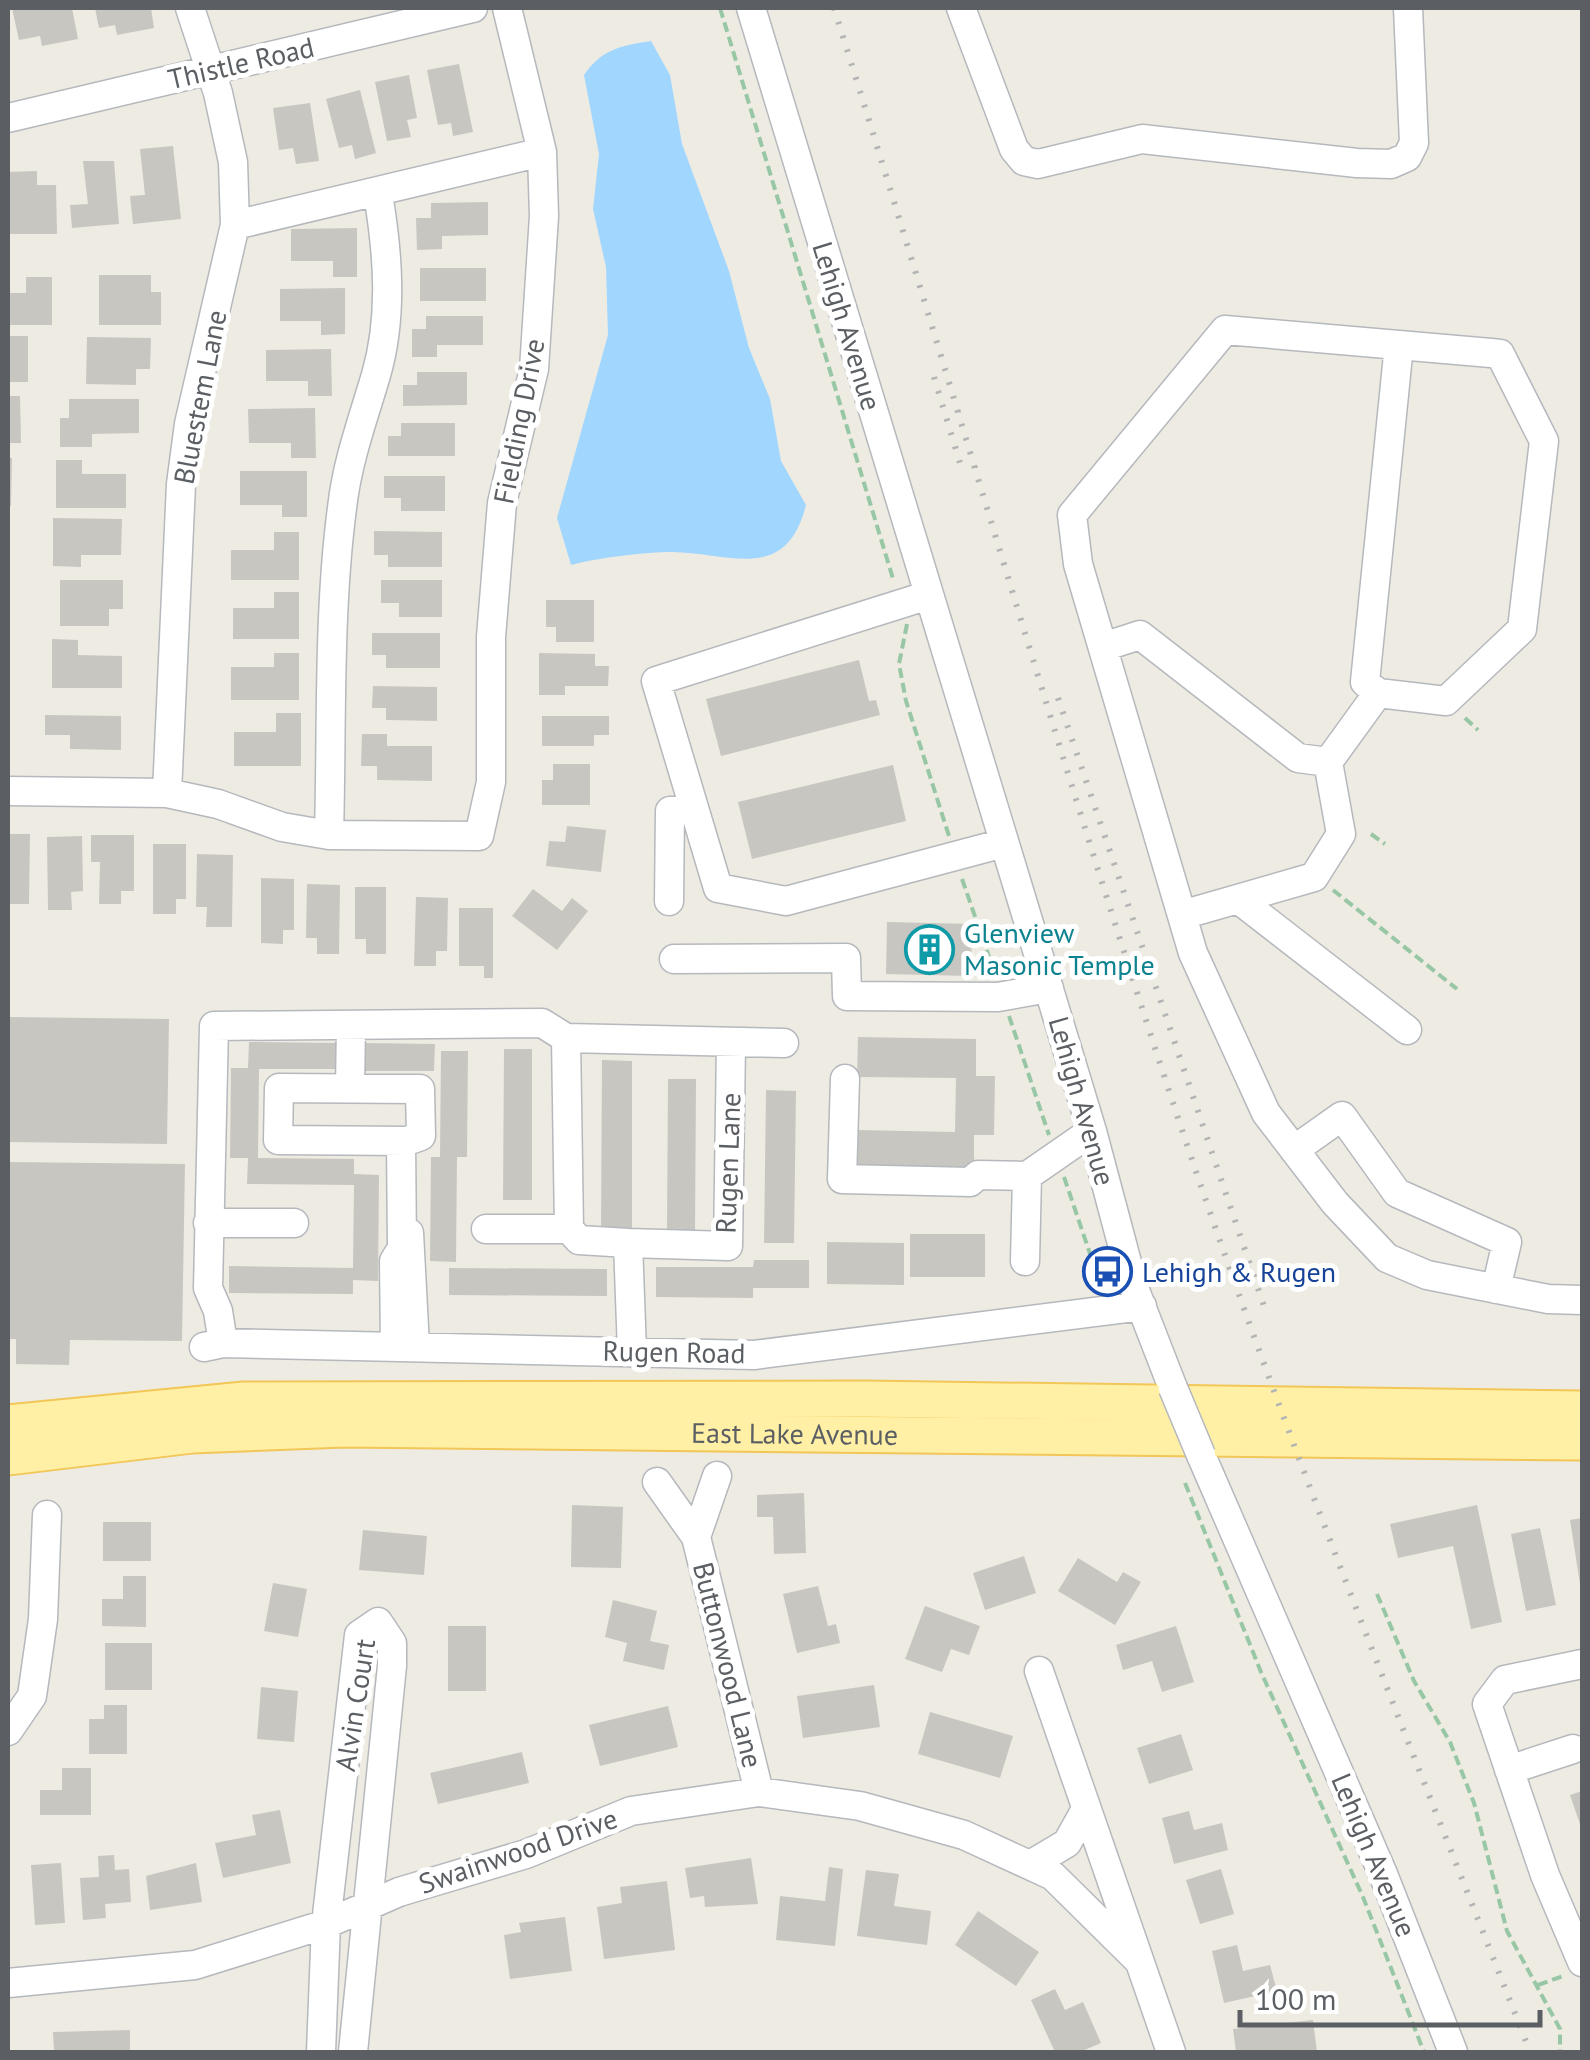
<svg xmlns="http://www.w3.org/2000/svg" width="1590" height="2060" font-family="'PT Sans',sans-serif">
	<rect width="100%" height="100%" fill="#eeebe2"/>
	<path fill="#a1d6ff" d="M651,41L670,75L682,144L729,271L749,348L770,399L781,461L806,505C786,584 730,553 672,552C647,552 595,558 571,565L557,518L608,335L606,267L593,209L599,154L584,75C602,49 620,46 651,41Z"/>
	<path fill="#c8c6c0" d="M12,8H72L78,39L42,46L40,36L19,40Z
		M95,8H151L154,28L117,35L115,25L99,28Z
		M459,64L473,132L453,136L451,123L438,125L427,70Z
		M409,75L417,118L407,120L411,137L387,141L375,82Z
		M360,90L376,153L355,159L352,145L339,148L326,99Z
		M310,103L319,161L296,164L293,148L279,150L273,108Z
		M173,146L181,219L133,224L130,196L145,195L140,149Z
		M83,161H114L119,224L72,228L70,205L88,204Z
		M37,171V185H56L57,234H8V172Z
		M488,202V235L442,236V249L417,250L416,218H431V203Z
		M357,228V277H333V261H291V229Z
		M420,268H486V301H420Z
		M99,275H151V292H161V325H99Z
		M26,277H52V325H8V293H26Z
		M345,288V334L321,335V321H280V289Z
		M426,316H483V345H437V357H412V329H426Z
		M8,336H28V382H8Z
		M87,337L151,338L150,369H136V385L86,384Z
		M331,349L332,396H308V381H266V350Z
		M417,372H467V405L403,406V385H417Z
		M8,396H20L21,443H8Z
		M69,399H139V433L92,434V447H60V418H69Z
		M315,408L316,458H291V443H249L248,409Z
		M401,423H455V456H388V436H401Z
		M8,458H12L11,506H8Z
		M56,460H82V474H126V508H56Z
		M240,471H307V517H282V505H240Z
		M384,476H445V511H401V498H384Z
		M53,518L122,519L121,555H81V567L53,566Z
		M374,531L442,532V567H388V555H374Z
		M274,532H299V580H231V550H274Z
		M60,580H123V609H109V626H60Z
		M381,580H442V617H399V603H381Z
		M274,592H299V639H233V608H274Z
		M546,600H594V642H556V627H546Z
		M372,633H440V668H386V655H372Z
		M52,639L78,640V655L122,656V688H52Z
		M274,653H299V700H231V667H274Z
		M539,653L595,654V666H609L608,686H565V695H539Z
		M859,660L869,701L876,700L880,715L721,756L706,699Z
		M373,686L437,687V721L386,720V708H372Z
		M276,713H301V766H234V732H276Z
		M45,715L121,716V750L70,749V735H45Z
		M542,716H609V735H594V746H542Z
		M362,734H387V746H432V781L377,780V766H361Z
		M553,764H590V805H542V780H553Z
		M893,765L906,821L752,859L738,802Z
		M567,826L606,830L601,872L546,866L549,841L565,842Z
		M8,834H30L29,904H8Z
		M91,835H134V891H121V904H99L100,862H91Z
		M82,836L83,891L71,892L72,910H48L47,837Z
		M153,844H186V899H176V914H153Z
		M197,854L233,855L232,927H206L207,907H196Z
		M261,878L294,879V930H283V944L261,943Z
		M307,884L340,885L339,954H317V938H306Z
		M355,887H386V954H366V939H355Z
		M533,889L562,911L572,898L588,911L557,950L512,916Z
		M416,897L448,898L447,951H436V966H414Z
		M459,908H493V978H484V966H459Z
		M887,922L972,924L971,976L886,974Z
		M8,1017L169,1019L167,1144L8,1142Z
		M858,1037L976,1039V1076H995L994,1135H974V1171L856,1169L857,1130L955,1132L956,1078L857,1077Z
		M249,1042L338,1043V1069H259L258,1158L354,1159V1174L379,1175L378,1281L353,1280V1294L229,1293V1266L353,1268L354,1185L247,1184L248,1158H230L231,1068H248Z
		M363,1043L435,1044L434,1071H363Z
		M504,1049H532V1200H503Z
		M441,1051H468L467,1157H457L456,1262L430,1261L431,1157H440Z
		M602,1060L632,1061V1230H601Z
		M668,1079H696L695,1231H667Z
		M766,1090L796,1091L794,1243H764Z
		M8,1162L185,1164L182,1341L70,1340L69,1365L16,1364V1339H8Z
		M910,1234H985V1277H910Z
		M827,1242L904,1243V1285L827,1284Z
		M754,1260H809V1288H753V1298L656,1297V1267H753Z
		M449,1268L607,1269V1296L449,1295Z
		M804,1493L806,1553L774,1554L773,1517H757V1495Z
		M572,1505L623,1507L621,1568L571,1567Z
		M1477,1505L1502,1622L1471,1629L1453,1546L1398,1558L1390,1524Z
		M1582,1518V1583L1580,1584L1570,1520Z
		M103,1522H151V1561H103Z
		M1540,1528L1556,1605L1526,1611L1511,1534Z
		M363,1530L427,1536L424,1575L359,1570Z
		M1024,1556L1036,1593L985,1610L973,1573Z
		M1078,1558L1117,1582L1123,1572L1141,1582L1115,1625L1058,1591Z
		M123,1576H146V1627L102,1626V1599H123Z
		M273,1583L307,1589L298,1637L264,1631Z
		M818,1586L828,1626L836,1624L840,1643L797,1653L783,1594Z
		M613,1600L657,1611L650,1641L669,1645L664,1670L623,1661L627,1643L605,1637Z
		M925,1606L980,1626L969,1655L951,1649L942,1672L905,1659Z
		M448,1626H486V1691H448Z
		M1176,1626L1194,1682L1162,1692L1152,1661L1123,1670L1116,1645Z
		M105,1643H152V1690H105Z
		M874,1685L880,1727L803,1738L797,1696Z
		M261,1687L298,1691L294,1742L257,1739Z
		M104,1705H127V1754H89V1719H104Z
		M668,1706L678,1747L600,1766L589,1725Z
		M930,1712L1013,1736L1000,1778L918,1754Z
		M1181,1734L1193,1770L1149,1784L1137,1748Z
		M522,1752L529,1783L438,1804L430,1773Z
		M62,1768H91V1815H40V1790H62Z
		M1582,1791V1830L1570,1795Z
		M280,1810L291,1863L223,1878L215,1843L256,1835L252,1815Z
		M1189,1811L1194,1830L1222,1823L1228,1850L1174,1864L1162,1818Z
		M114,1855L115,1870L129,1869L131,1902L105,1904L106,1918L83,1920L80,1878L99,1877L98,1856Z
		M751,1858L758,1904L705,1907L704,1896L690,1898L685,1868Z
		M61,1863L65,1923L35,1925L31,1865Z
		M196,1863L202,1902L150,1910L146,1876Z
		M829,1867L843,1869L835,1946L776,1940L780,1896L825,1901Z
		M1221,1869L1234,1914L1200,1924L1186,1880Z
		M866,1870L899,1874L894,1906L931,1911L927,1945L857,1936Z
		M667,1881L675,1950L604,1959L597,1907L622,1903L620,1887Z
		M978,1911L1039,1952L1016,1986L955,1945Z
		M565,1917L572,1971L510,1979L504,1935L521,1932L519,1923Z
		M1237,1945L1243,1971L1270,1965L1277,1991L1224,2003L1212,1951Z
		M1055,1989L1065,2010L1083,2002L1101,2043L1080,2052H1055L1031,2000Z
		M1313,2020L1317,2052H1236L1233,2029Z
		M130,2030V2052H54L53,2032Z"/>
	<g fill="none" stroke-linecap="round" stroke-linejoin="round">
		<defs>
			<path id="minor" d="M751,8L1092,1131L1133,1285L1173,1388
				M961,8L1014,149L1024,161L1038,164L1142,139L1357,163L1391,164L1407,157L1414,143L1408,8
				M8,118L473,8
				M235,225L542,152
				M1399,345L1365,682L1378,693L1446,701L1522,629L1544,441L1500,354L1491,353L1225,330L1072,515L1078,564L1193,953L1266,1113L1335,1203L1387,1258L1427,1275L1548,1299L1582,1300
				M929,595L656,681L718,888L786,901L1004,843
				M1103,647L1140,635L1298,758L1328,762
				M8,791L167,793L218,804L282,827L329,835L479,836L491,782V637L502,503L534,369L544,216L542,152L507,8
				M167,793L181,484L189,424L235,225L233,162L218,93L190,8
				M329,835C332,727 328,615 342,508C347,462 363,419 376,375C393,317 388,253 378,194
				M1238,899L1407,1030
				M669,901L670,811L694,810
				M1182,915L1314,877L1341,834L1328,762L1378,693
				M674,959L846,958L847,996L998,997L1049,988
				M566,1038L569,1229L579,1240L628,1243L632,1352
				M845,1079L842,1179L970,1182L978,1175L1027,1176
				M279,1088L420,1089L421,1136L407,1141L278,1140Z
				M350,1088L351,1025
				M1294,1150L1342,1116L1397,1193L1507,1242L1496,1289
				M208,1223H294
				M486,1229H569
				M409,1233L415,1346
				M628,1243L728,1246L731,1043
				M1025,1261L1027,1176L1092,1131
				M223,1343L218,1311L208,1288L214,1026L542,1023L566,1038L784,1043
				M395,1346L394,1261L402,1248L401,1141
				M204,1347L223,1343L754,1355L1142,1306
				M1201,1455L1383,1874L1453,2052
				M717,1476L696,1537L759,1792
				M657,1482L696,1537
				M1582,1664L1505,1680L1487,1704L1545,1875L1582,1962
				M1039,1671L1171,2052
				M8,1731L32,1696L43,1619L47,1515
				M1509,1770L1573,1749
				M1030,1865L1067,1843L1086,1809
				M8,1983L195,1965L326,1924L399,1892L526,1854L631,1811L759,1792L860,1806L964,1835L1053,1876L1138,1960
				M321,2052L326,1924L359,1635L378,1622L392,1643V1666L353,2052"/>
			<g id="major">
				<path d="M8,1423L244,1400L865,1399L1582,1409"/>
				<path id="s1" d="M8,1457L192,1435L344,1429L1582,1442"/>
			</g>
		</defs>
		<use href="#minor" stroke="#b5b8bd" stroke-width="31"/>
		<use href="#major" stroke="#f2c657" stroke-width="39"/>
		<path stroke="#97c7a4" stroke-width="4" stroke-dasharray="10 5" stroke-linecap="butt" d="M720,8L894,582
			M907,624L899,664L906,701L949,836
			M1465,718L1478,730
			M1371,834L1385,844
			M962,879L995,974
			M1333,890L1457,989
			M1009,1016L1049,1135
			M1064,1177L1101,1286
			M1185,1483L1261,1672L1363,1897L1424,2052
			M1377,1594L1414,1681L1450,1742L1474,1803L1507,1931L1560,2029V2052
			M1538,1985L1566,1975"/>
		<use href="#minor" stroke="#fff" stroke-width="28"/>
		<use href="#major" stroke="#fff0a6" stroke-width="35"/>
		<path stroke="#b3b4b4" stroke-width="6" stroke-dasharray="2.5 12" stroke-linecap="butt" d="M834,8C950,377 1056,750 1178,1118C1283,1434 1409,1742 1530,2052
			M934,377L960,463
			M1058,698L1265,1309"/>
		<defs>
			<path id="minor-bridge" d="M1173,1388L1201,1455"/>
		</defs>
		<use href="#minor-bridge" stroke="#b5b8bd" stroke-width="31" stroke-linecap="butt"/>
		<use href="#minor-bridge" stroke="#fff" stroke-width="28"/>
	</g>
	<defs>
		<symbol id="building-ring" viewBox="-11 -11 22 22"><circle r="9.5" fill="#fff" stroke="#0f9aa8" stroke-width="1.5"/><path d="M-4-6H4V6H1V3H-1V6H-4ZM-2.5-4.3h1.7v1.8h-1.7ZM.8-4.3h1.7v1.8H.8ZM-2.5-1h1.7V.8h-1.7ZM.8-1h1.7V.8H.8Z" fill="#0f9aa8"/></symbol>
		<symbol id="bus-ring" viewBox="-11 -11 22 22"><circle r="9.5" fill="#fff" stroke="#1a4fb4" stroke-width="1.5"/><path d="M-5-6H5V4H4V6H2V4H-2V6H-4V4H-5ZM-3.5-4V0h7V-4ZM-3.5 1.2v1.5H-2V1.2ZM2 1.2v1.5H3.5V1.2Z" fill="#1a4fb4"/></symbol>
	</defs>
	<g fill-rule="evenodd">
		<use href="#building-ring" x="902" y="922" width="55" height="55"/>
		<use href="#bus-ring" x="1080" y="1244" width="55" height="55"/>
	</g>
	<g text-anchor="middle" stroke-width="10" stroke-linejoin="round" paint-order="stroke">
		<g font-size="28" fill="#5b5f63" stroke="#fff">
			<text transform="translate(241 63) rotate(-13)" y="10">Thistle Road</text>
			<text transform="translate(847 326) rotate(73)" y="10">Lehigh Avenue</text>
			<text transform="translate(200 397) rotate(-79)" y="10">Bluestem Lane</text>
			<text transform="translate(519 421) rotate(-79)" y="10">Fielding Drive</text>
			<text transform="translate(1082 1101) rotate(74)" y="10">Lehigh Avenue</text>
			<text transform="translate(728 1163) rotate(-88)" y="10">Rugen Lane</text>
			<text transform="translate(674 1352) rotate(1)" y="10">Rugen Road</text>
			<text dy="10" stroke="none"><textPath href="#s1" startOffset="788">East Lake Avenue</textPath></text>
			<text transform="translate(728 1665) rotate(76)" y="10">Buttonwood Lane</text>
			<text transform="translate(355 1705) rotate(-81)" y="10">Alvin Court</text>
			<text transform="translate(518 1851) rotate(-19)" y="10">Swainwood Drive</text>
			<text transform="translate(1374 1855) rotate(67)" y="10">Lehigh Avenue</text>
		</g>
		<g font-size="28" fill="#0d838f" stroke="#fff" text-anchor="start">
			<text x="964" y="943">Glenview<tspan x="964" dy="32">Masonic Temple</tspan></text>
		</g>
		<g font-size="28" fill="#164399" stroke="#fff" text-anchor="start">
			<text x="1142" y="1282">Lehigh &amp; Rugen</text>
		</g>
	</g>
	<rect width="1590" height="2060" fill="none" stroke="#5b5f63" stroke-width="20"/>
	<path d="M1240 2010v15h300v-15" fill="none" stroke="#5b5f63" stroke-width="5"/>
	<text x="1255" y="2010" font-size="30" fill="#5b5f63" stroke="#ffffff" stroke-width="8" paint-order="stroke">100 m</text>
</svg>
